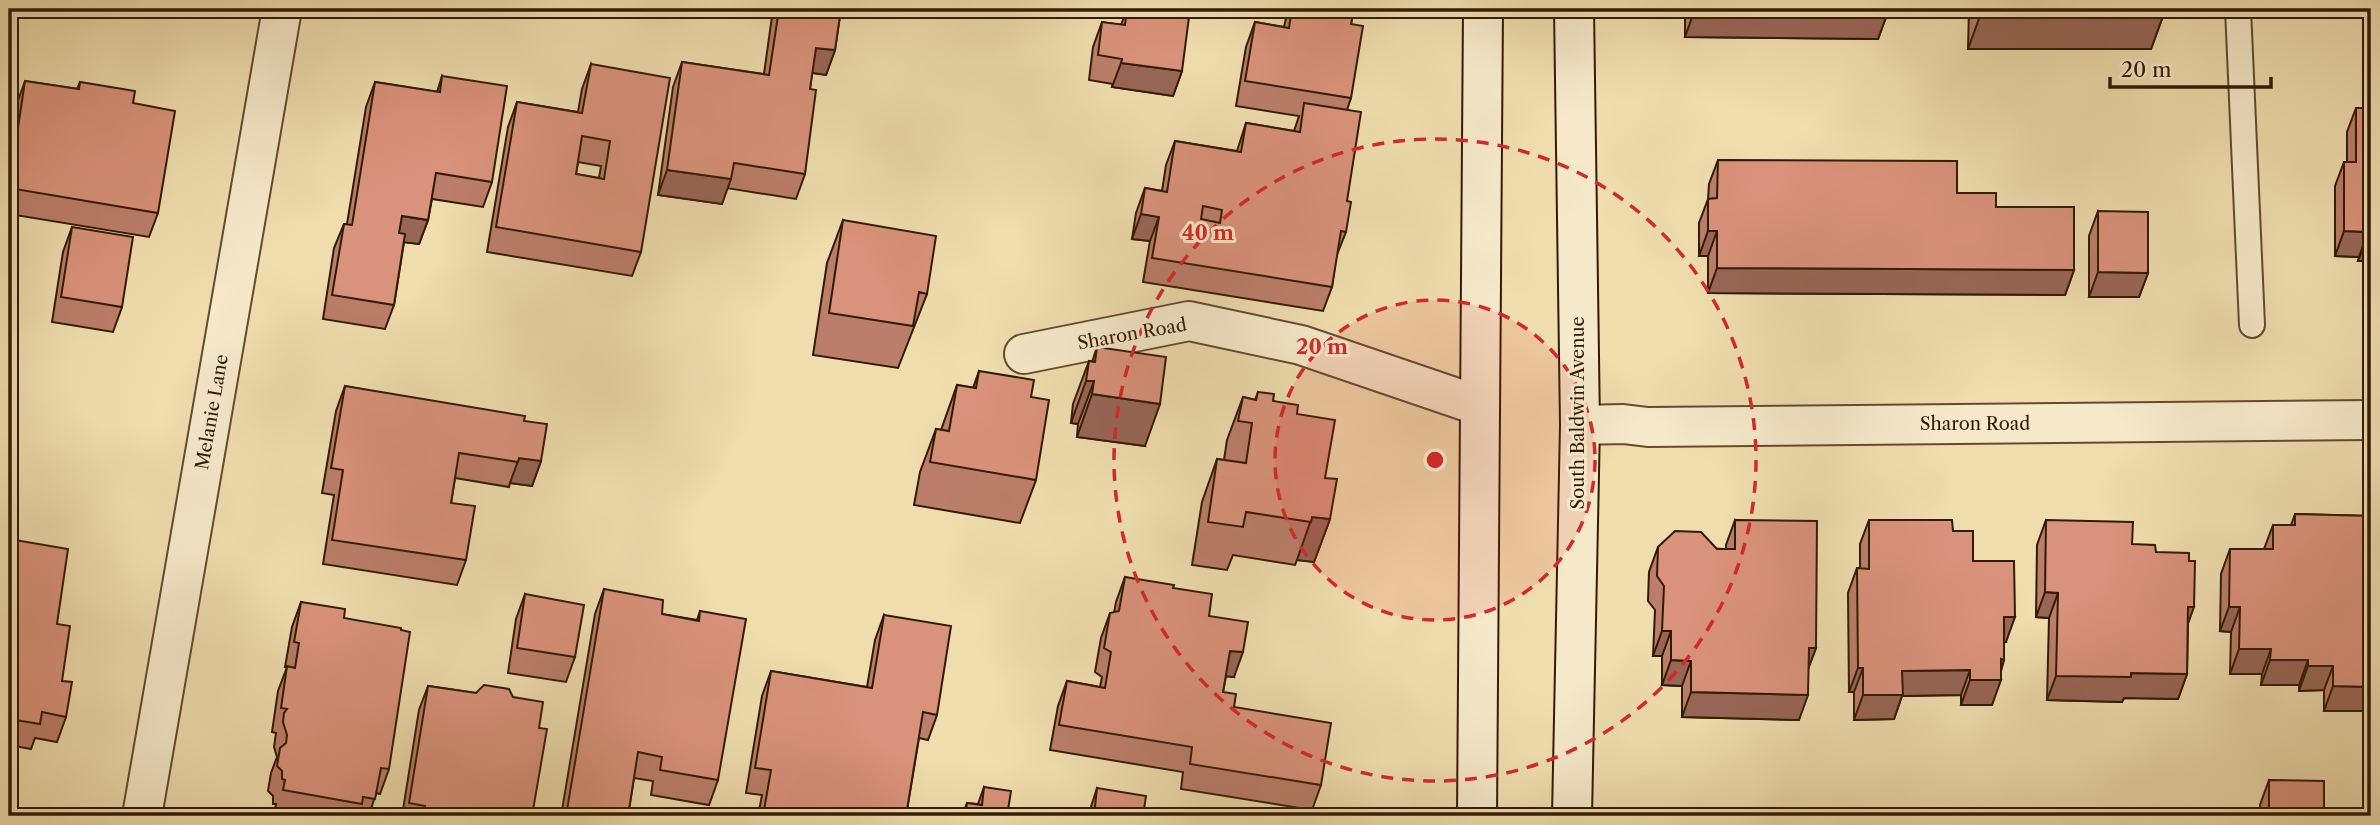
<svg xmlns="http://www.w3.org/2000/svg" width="2380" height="825" font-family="'Libre Caslon Text',serif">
	<rect width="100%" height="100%" fill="#efddae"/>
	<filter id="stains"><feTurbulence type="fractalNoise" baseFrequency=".00286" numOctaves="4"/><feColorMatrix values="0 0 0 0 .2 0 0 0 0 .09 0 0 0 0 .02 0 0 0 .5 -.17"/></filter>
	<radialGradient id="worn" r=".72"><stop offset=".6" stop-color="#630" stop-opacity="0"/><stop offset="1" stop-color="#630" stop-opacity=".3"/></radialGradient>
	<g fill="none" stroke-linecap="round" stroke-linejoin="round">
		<defs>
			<path id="service" d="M2238,9L2252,325"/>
			<path id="minor" d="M1024,354L1189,321L1301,345L1480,406
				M1580,425L1623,424L1648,427L2371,420
				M142,816L282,9"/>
			<path id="secondary" d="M1477,816L1483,9
				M1572,816L1580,425L1574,9"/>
		</defs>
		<use href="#service" stroke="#614c2e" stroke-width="28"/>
		<use href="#minor" stroke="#614c2e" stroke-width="42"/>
		<use href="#secondary" stroke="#321b04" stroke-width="42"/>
		<use href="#service" stroke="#f5e9ca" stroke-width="24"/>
		<use href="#minor" stroke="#f5e9ca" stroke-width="38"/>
		<use href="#secondary" stroke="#f5e9ca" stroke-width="38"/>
	</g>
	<path fill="#bb7e6a" stroke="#321b04" stroke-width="2" fill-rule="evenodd" d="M773,9H841L835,50L826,75L812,73L810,89L805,174L796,199L727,188L722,204L658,195L673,87L682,62L764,74Z
		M1127,9L1182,71L1173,96L1112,87L1113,84L1089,80L1093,47L1102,22L1121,25Z
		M1288,9H1354L1351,24V98L1347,110L1346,232L1336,257L1332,287L1323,311L1143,282L1150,241L1132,239L1136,213L1145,188L1162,191L1166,165L1175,141L1237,151L1246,123L1294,131L1299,116L1236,106L1246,47L1255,22L1284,27Z
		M1685,9H1889L1878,39L1685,37Z
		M1969,9H2163V16L2151,49H1968Z
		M591,64L641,252L632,276L487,252L508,127L517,102L578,112L582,89ZM578,162L601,166L599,178L576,174Z
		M442,76L492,182L483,207L432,199L428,220L419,244L404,242L394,305L385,329L323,319L334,248L344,224H347L366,107L375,82L437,92Z
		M25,81L77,89L80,82L133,103L158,213L149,237L9,214V152L16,106Z
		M2356,108L2371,261H2358L2359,257L2335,256V186L2344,162H2347V132Z
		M1718,160L1957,193L1996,207L2074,270L2065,295L1708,293V256H1699V223L1708,199L1709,184Z
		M2098,211L2148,273L2139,297H2089V236Z
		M843,220L927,294L898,368L813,355L827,263Z
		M72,227L122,307L113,332L52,322L63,252Z
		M1097,347L1145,446L1077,437L1078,424L1071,423L1073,404L1089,361L1092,362Z
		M979,371L1031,397L1036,480L1020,523L914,505L920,472L936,429L941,430L957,385L973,388Z
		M345,386L524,421L541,461L532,486L510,483L509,487L455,478L451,503L466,560L457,585L323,564L334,495L322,493L336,411Z
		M1258,392L1297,414L1325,478L1330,519L1314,562L1297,560L1295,565L1233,555L1227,570L1192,565L1202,502L1217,459L1224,460L1227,440L1243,397L1255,400Z
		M2295,514L2371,516V711H2324V690L2299,691V685H2261L2262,674H2230L2231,632L2220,631L2221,574L2230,549H2264L2273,525H2291Z
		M1735,520L1816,648L1808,669L1799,720L1682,717V686L1662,685V656H1653L1655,610L1648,601L1649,572L1658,547L1726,549V545Z
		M1869,520L1953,531L1973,561L2006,642H2004V660L1992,705H1961V695L1902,696L1894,719L1854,720V692H1849L1848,593L1857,568H1860V544Z
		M2046,520L2156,552L2188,624L2187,674L2178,699L2124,698L2122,702L2047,700L2049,618L2036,617L2037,545Z
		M9,539L57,624L62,681L66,717L57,742L35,738L31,749L9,745Z
		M1125,577L1173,588L1209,616L1234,677L1226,676L1223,692L1234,707L1321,785L1312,810L1181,789L1183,772L1050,750L1058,706L1067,681L1100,687L1102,677L1095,672L1101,638L1110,613H1114L1116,602Z
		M604,589L662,614L697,620L700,611L718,780L709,805L651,795L653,781L634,778L628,816H561L595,614Z
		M525,594L575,657L566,682L508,673L516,619Z
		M301,602L344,618L389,769L380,794L376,793L369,816H281L274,815L276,804H273V796L268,791L271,773L277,757L274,747L276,733L272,732L278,691L287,667H285L292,627Z
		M884,615L937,715L928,740L919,738L906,816H758L762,795L746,793L762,696L771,671L867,687L875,640Z
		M428,686L476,693L513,697L539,728L532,816H402L419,710Z
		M2269,780L2324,816H2260V805Z
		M984,787L1008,810L1046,816H962L967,803L978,804Z
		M1097,788L1143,816H1088Z"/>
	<path fill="#986656" stroke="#321b04" stroke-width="2" d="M1695,9H1889L1878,39L1685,37Z
		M1980,16H2163L2151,49H1968Z
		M816,48L835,50L826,75L807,72Z
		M1121,63L1182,71L1173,96L1112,87Z
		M667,170L731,179L722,204L658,195Z
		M1141,214L1159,217L1150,241L1132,239Z
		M402,216L428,220L419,244L393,241Z
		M1708,231H1717L1708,256H1699Z
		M2344,231L2368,232L2359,257L2335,256Z
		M2368,236H2371V261H2358Z
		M1717,268L2074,270L2065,295L1708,293Z
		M2098,272L2148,273L2139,297H2089Z
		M1086,381H1094L1078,424L1071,423Z
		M1092,394L1160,404L1145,446L1077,437Z
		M519,458L541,461L532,486L510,483Z
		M1312,517L1330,519L1314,562L1297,560Z
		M2045,592L2058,593L2049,618L2036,617Z
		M2188,607H2194L2185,632Z
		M2229,607H2240L2231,632L2220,631Z
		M2004,617H2015L2006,642L1995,641Z
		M1662,631H1671L1662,656H1653Z
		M1809,648H1816L1807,672Z
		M2239,649H2271L2262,674H2230Z
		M1230,651L1243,652L1234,677L1221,676Z
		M1671,660L1691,661L1682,686L1662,685Z
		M2270,660H2308L2299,685H2261Z
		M2308,666H2333L2324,690L2299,691Z
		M1858,668H1863L1854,692H1849Z
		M1970,670L1961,695L1902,696L1894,719L1854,720L1863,695L1902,671Z
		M2131,673L2187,674L2178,699L2124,698L2122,702L2047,700L2056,676Z
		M1970,680H2001L1992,705H1961Z
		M2333,686L2371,687V711H2324Z
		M1691,692L1808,695L1799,720L1682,717Z
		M424,809L452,813L450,816H422Z"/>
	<path fill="#d9927b" stroke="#321b04" stroke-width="2" fill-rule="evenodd" d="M779,9H841L835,50L816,48L810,89L816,90L805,174L734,163L731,179L667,170L682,62L769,75Z
		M1127,9H1135L1189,17L1182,71L1121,63L1122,59L1098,55L1102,22L1125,25Z
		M1292,9H1354L1351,24L1363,26L1351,98L1245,81L1255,22L1289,28Z
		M1980,9H2163V16H1980Z
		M591,64L670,78L641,252L496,227L517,102L582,113ZM582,136L610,141L604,179L576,174Z
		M442,76L507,86L492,182L436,173L428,220L402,216L399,233L405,234L394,305L332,295L344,224L352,225L375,82L440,92Z
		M25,81L79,89L80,82L135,91L133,103L175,111L158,213L9,188Z
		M1304,103L1361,112L1347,201L1351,202L1346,232L1341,231L1332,287L1152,258L1159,217L1141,214L1145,188L1167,192L1175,141L1241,152L1246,123L1300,132ZM1203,206L1222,210L1220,223L1201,219Z
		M2356,108H2371V236H2368V232L2344,231V162H2356Z
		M1718,160L1957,161V193H1996V207H2074V270L1717,268V231H1708V199L1717,198Z
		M2098,211L2148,212V273L2098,272Z
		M843,220L936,236L927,294L919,292L913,326L829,313Z
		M72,227L133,237L122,307L61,297Z
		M1097,347L1166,357L1160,404L1092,394L1094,381H1086L1089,361L1095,362Z
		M979,371L1034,380L1031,397L1049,400L1036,480L930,462L936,429L949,431L957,385L976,388Z
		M345,386L525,416L524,421L547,424L541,461L519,458L518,462L459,453L451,503L475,506L466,560L332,540L343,470L331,468Z
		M1258,392L1274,394L1273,401L1298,405L1297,414L1335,420L1325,478L1337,479L1330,519L1312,517L1311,522L1246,512L1243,527L1208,522L1217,459L1246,463L1252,423L1238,421L1243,397L1256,400Z
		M2295,514L2371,516V687L2333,686V666H2308V660H2270L2271,649H2239L2240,607H2229L2230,549H2273V525H2295Z
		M1735,520L1817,521L1816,648H1809L1808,695L1691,692V661L1671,660V631H1662L1664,586L1657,576L1658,547L1675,531L1701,532L1717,549H1735Z
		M1869,520H1952L1953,531H1973V561H2014L2015,617H2004V660L2001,659V680H1970V670L1902,671L1903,695H1863V668H1858L1857,568L1869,569Z
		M2046,520L2133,522L2132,544L2155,545L2156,552L2189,553V561H2195L2194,607H2188L2187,674L2131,673V677L2056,676L2058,593L2045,592Z
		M9,539L68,549L57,624L70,626L62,681L72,682L66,717L42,712L40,724L9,719Z
		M1125,577L1174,585L1173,588L1212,594L1209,616L1248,622L1243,652L1230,651L1223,692L1236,694L1234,707L1331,723L1321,785L1190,764L1192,747L1059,725L1067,681L1105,688L1111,652L1104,648L1110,613L1119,611Z
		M604,589L663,600L662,614L699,621L700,611L746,619L718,780L660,770L662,757L638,752L628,816H566Z
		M525,594L584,605L575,657L517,648Z
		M301,602L345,609L344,618L401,628V630L410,632L389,769L381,768L375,799L363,797L362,804L283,790L285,780L282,779V771L277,766L280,748L286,743L287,735L283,722L284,713L287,709L281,708L287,666L295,668L299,643L294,642Z
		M884,615L951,626L937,715L923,712L906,816H763L771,770L755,768L771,671L872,688Z
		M484,685L509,689L513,697L543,702L539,728L547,729L532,816H451L452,813L424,809L425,806L409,803L428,686L476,693Z
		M2269,780L2324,781V816H2269Z
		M984,787L1011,791L1008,810L1046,816H965L967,803L982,805Z
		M1097,788L1146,796L1143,816H1094Z
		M1690,812H1752V816H1690Z"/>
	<circle cx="1435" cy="460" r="160" fill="#d62828" fill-opacity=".12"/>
	<g fill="none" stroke="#d62828" stroke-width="3.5" stroke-dasharray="12 9">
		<circle cx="1435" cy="460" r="160"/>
		<circle cx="1435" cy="460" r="321"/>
	</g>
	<g text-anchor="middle" stroke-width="6" stroke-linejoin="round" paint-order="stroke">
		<g font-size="18" fill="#321b04" stroke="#f5e9ca">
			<text transform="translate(1132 334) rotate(-10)" y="6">Sharon Road</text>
			<text transform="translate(212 412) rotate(-80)" y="6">Melanie Lane</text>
			<text transform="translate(1578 413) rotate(-90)" y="6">South Baldwin Avenue</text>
			<text x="1975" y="430">Sharon Road</text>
		</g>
	</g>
	<circle cx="1435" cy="460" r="10" fill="#d62828" stroke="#f5e9ca" stroke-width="3.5"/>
	<g font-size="21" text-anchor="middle" font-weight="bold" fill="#d62828" stroke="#f5e9ca" stroke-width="6" stroke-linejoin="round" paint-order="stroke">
		<text x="1208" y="240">40 m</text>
		<text x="1322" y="354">20 m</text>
	</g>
	<rect width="2380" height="825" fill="none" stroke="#efddae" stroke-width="35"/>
	<rect x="10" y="10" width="2359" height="804" fill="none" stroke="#321b04" stroke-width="3.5"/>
	<rect x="18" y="18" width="2345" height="790" fill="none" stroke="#321b04" stroke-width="2"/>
	<path d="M2110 77v10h161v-10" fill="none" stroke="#321b04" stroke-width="3.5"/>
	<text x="2121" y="77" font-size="21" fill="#321b04" stroke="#f5e9ca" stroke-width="5" paint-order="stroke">20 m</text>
	<rect width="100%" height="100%" filter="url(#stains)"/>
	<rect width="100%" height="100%" fill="url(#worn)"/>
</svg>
